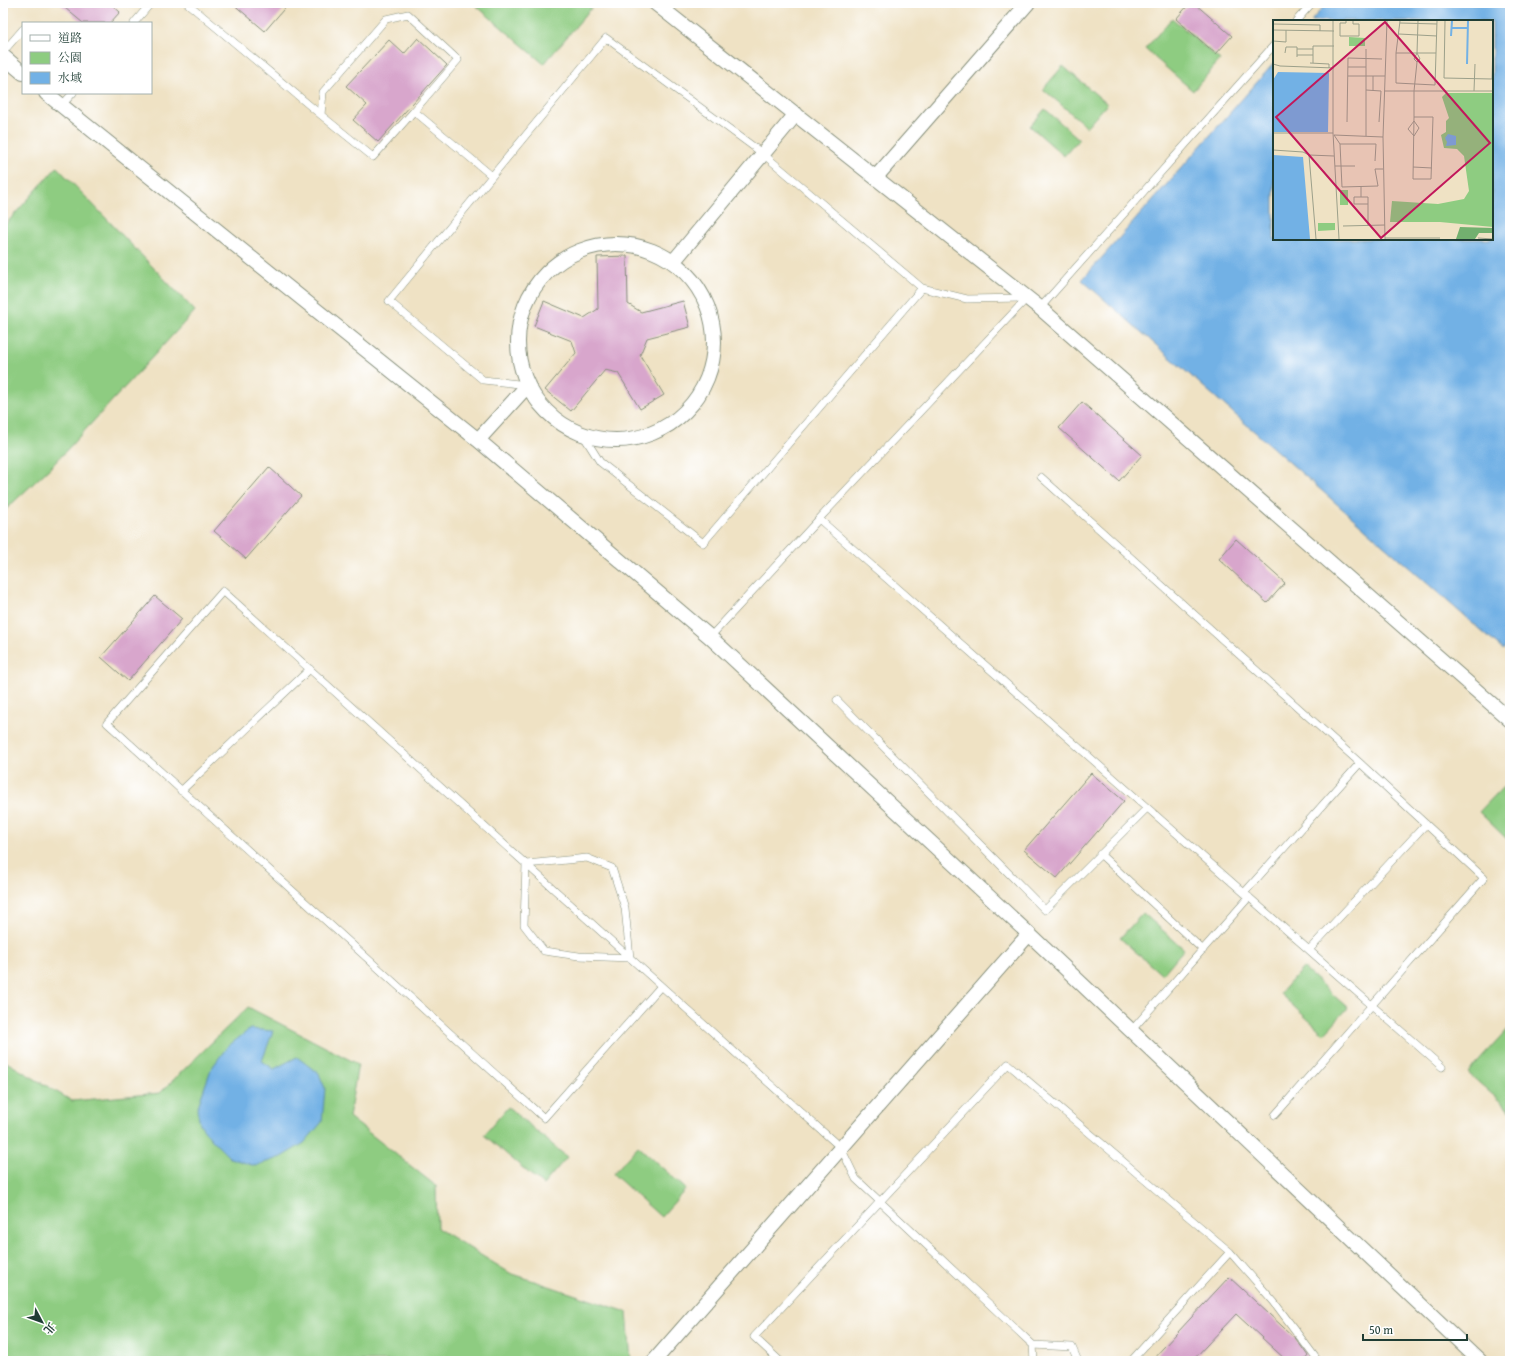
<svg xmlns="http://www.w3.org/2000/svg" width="1513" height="1364" font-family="'Gentium Book Plus','Noto Serif TC',serif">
	<rect width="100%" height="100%" fill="#fff"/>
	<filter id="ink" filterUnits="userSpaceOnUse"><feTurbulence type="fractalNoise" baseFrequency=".025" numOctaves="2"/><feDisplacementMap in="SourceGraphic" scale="8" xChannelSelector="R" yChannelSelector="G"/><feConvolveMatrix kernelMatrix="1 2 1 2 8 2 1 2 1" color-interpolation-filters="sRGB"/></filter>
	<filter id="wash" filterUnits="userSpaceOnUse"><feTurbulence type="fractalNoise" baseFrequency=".012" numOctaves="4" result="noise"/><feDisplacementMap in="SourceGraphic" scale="16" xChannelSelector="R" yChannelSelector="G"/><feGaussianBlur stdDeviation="0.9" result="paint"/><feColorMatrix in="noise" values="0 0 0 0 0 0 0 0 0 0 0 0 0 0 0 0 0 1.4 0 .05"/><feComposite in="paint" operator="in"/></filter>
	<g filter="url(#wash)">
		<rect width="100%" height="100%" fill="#efe2c4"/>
		<path fill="#8ecc81" stroke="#56845a" d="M473,3H589L593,6L544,64Z
			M1172,18L1220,60L1193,91L1145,49Z
			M1063,66L1107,104L1087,127L1043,89Z
			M1045,109L1079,139L1064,156L1030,126Z
			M57,167L195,311L52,466L3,512V227Z
			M1503,787L1510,794V842L1479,812Z
			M1143,913L1184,949L1162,975L1120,938Z
			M1303,968L1348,1008L1324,1034L1280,994Z
			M248,1007L358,1064L349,1117L436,1186L437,1228L510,1273L627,1312L631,1361H3V1060L72,1101L160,1093Z
			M1510,1027V1110L1468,1073Z
			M508,1107L567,1157L543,1185L484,1135Z
			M638,1146L686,1189L661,1217L613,1174Z"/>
		<path fill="#72b1e5" stroke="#48778c" d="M1327,3H1510V642L1503,650L1082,280L1274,63V239H1492V21H1311Z
			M250,1029L273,1031L262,1061L274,1069L297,1057L319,1074L325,1088L322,1122L304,1143L281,1157L255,1166L230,1158L211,1139L200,1124L197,1109L211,1069L227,1047Z"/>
		<g id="blocks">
			<path fill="#d8a6cc" d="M59,3H110L120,12L110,23H83Z
				M232,3H289L265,31Z
				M1190,3H1194L1232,36L1216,54L1176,19Z
				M418,38L447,65L378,142L353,120L367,105L346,86L389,40L404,54Z
				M627,256L628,304L641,312L683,301L690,327L647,338L640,355L664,395L640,409L618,373L605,370L571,411L545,390L576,353L572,341L534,326L544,301L584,318L598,309L597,257Z
				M1082,402L1142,455L1119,481L1059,428Z
				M269,467L301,496L246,559L214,531Z
				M1236,539L1285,583L1267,603L1219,559Z
				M155,596L182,619L128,681L101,657Z
				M1091,773L1124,801L1057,878L1024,850Z
				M1229,1277L1296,1339L1308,1356L1304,1361H1287L1236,1314L1192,1361H1151Z"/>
		</g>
	</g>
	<g filter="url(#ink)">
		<use href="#blocks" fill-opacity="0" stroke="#87907c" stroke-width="1"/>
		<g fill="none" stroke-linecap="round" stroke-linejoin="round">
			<defs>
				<path id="lane" d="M187,3L321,115
					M1296,21L1312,3
					M134,23L151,3
					M3,52L23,29
					M61,106L73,93
					M414,111L373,157L321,115L323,92L386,19L408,14L458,60L414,111L492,176
					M1040,308L1274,45
					M528,385L483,380L389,301L606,38L762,153L922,288L967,299L1025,298
					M583,435L600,462L703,543L922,288
					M1041,477L1360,763L1484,878L1275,1115
					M819,519L1442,1067
					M710,637L819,519L1027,298
					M837,700L1045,910L1147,808
					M181,791L310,669
					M1100,854L1203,950
					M587,858L612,868L625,908L630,958L579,956L544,951L524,925L526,864Z
					M1244,893L1360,763
					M1309,950L1426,824
					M661,986L544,1118L107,723L223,591L841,1148L856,1179L1033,1345L1072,1347L1078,1361
					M1131,1031L1249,897
					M1033,1345L1034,1361
					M780,1361L754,1337L1008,1064L1230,1252L1274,1302L1318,1361
					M1131,1361L1230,1252"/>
				<path id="street" d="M655,3L1040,308L1510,720
					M3,56L23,73
					M46,93L478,440L710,637L1029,934L1480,1361
					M876,177L1028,3
					M518 342a98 98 0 1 1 196 0a98 98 0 1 1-196 0Z
					M673,262L796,114
					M478,440L528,385
					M654,1361L1029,934"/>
			</defs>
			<use href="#lane" stroke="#87907c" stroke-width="8"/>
			<use href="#street" stroke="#87907c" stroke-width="16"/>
			<use href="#lane" stroke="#fff" stroke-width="7"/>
			<use href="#street" stroke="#fff" stroke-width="14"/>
		</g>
	</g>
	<g transform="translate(1273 20)">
		<rect width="220" height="220" fill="#efe2c4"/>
		<path d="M76,17L92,18V26H76ZM173,73H220V207L167,202H117L119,181L165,184L191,179L196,171L191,136L184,129L171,128L168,115L173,112V101L176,98L169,77ZM67,170H75V185H67ZM45,203H62V210L45,211Z" fill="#8ecc81"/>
		<path d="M187,207L220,208V213H206L202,219H183Z" fill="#72b06f"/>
		<path d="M5,52L56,53L55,112H0V60ZM175,114L183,116V125L173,126L174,122L172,118ZM0,135L30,137L37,219H0Z" fill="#72b1e5"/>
		<path fill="none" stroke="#72b1e5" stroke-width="2" d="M178,8H195M178,16L179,1M194,44L195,1"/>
		<path fill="none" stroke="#9ca08a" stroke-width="1" d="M60,1V113L66,219M73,1V3H67V16H86V4H80V1M127,1L123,33V63L162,65L164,1M172,1L171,58L219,59L220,22M127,3L164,4M0,4L47,5V11M0,10L61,11M126,14L164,16M0,21L13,22V10M24,29H40M12,33L13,27H24V37M123,33H163M144,33L145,1M24,35H40M37,43L56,44V48M40,43V26H61M0,44L7,46L61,48M75,47H93M75,56H93M93,56H112M93,70L108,71L106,102M100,71V56M111,71H220M201,71L202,44M141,97H160L158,159H140L141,97V71L144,42L147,39L144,33L141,39L144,42M141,101L146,108L141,116L135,109ZM74,102L75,38L109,39M0,113H60M61,115L67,124L69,167L105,166L102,149H110M61,115L110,117M93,116V29M67,124H103L102,141M0,130L30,132L36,135M62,146H82M140,147L159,148M88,166V177H81V184H95V177H88M95,184V206M70,206L112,205M112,218H167M205,218L220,219M43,219L36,135L61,136M112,219L110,117L114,1"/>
		<path fill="#c2185b" fill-opacity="0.15" stroke="#c2185b" stroke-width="2" d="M112,2L217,123L108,218L3,97Z"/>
		<rect width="220" height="220" fill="none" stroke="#1f3d34" stroke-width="2"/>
	</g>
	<rect width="1513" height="1364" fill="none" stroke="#fff" stroke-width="16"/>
	<rect x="22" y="22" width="130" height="72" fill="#ffffff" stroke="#a5b1ae"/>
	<rect x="30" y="35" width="20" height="6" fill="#ffffff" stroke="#a5b1ae"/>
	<text x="58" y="42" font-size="12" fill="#1f3d34">道路</text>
	<rect x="30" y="52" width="20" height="12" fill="#8ecc81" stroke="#a5b1ae"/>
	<text x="58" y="62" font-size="12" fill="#1f3d34">公園</text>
	<rect x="30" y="72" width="20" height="12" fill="#72b1e5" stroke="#a5b1ae"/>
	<text x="58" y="82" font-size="12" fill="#1f3d34">水域</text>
	<g transform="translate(42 1322) rotate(131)" stroke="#ffffff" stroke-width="3" paint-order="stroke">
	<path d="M0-3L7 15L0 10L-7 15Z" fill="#1f3d34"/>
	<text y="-6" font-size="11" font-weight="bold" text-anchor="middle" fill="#1f3d34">北</text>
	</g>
	<path d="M1363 1334v6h104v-6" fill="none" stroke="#1f3d34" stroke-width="2"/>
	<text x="1369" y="1334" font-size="12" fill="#1f3d34" stroke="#ffffff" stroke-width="3" paint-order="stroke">50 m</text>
</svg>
